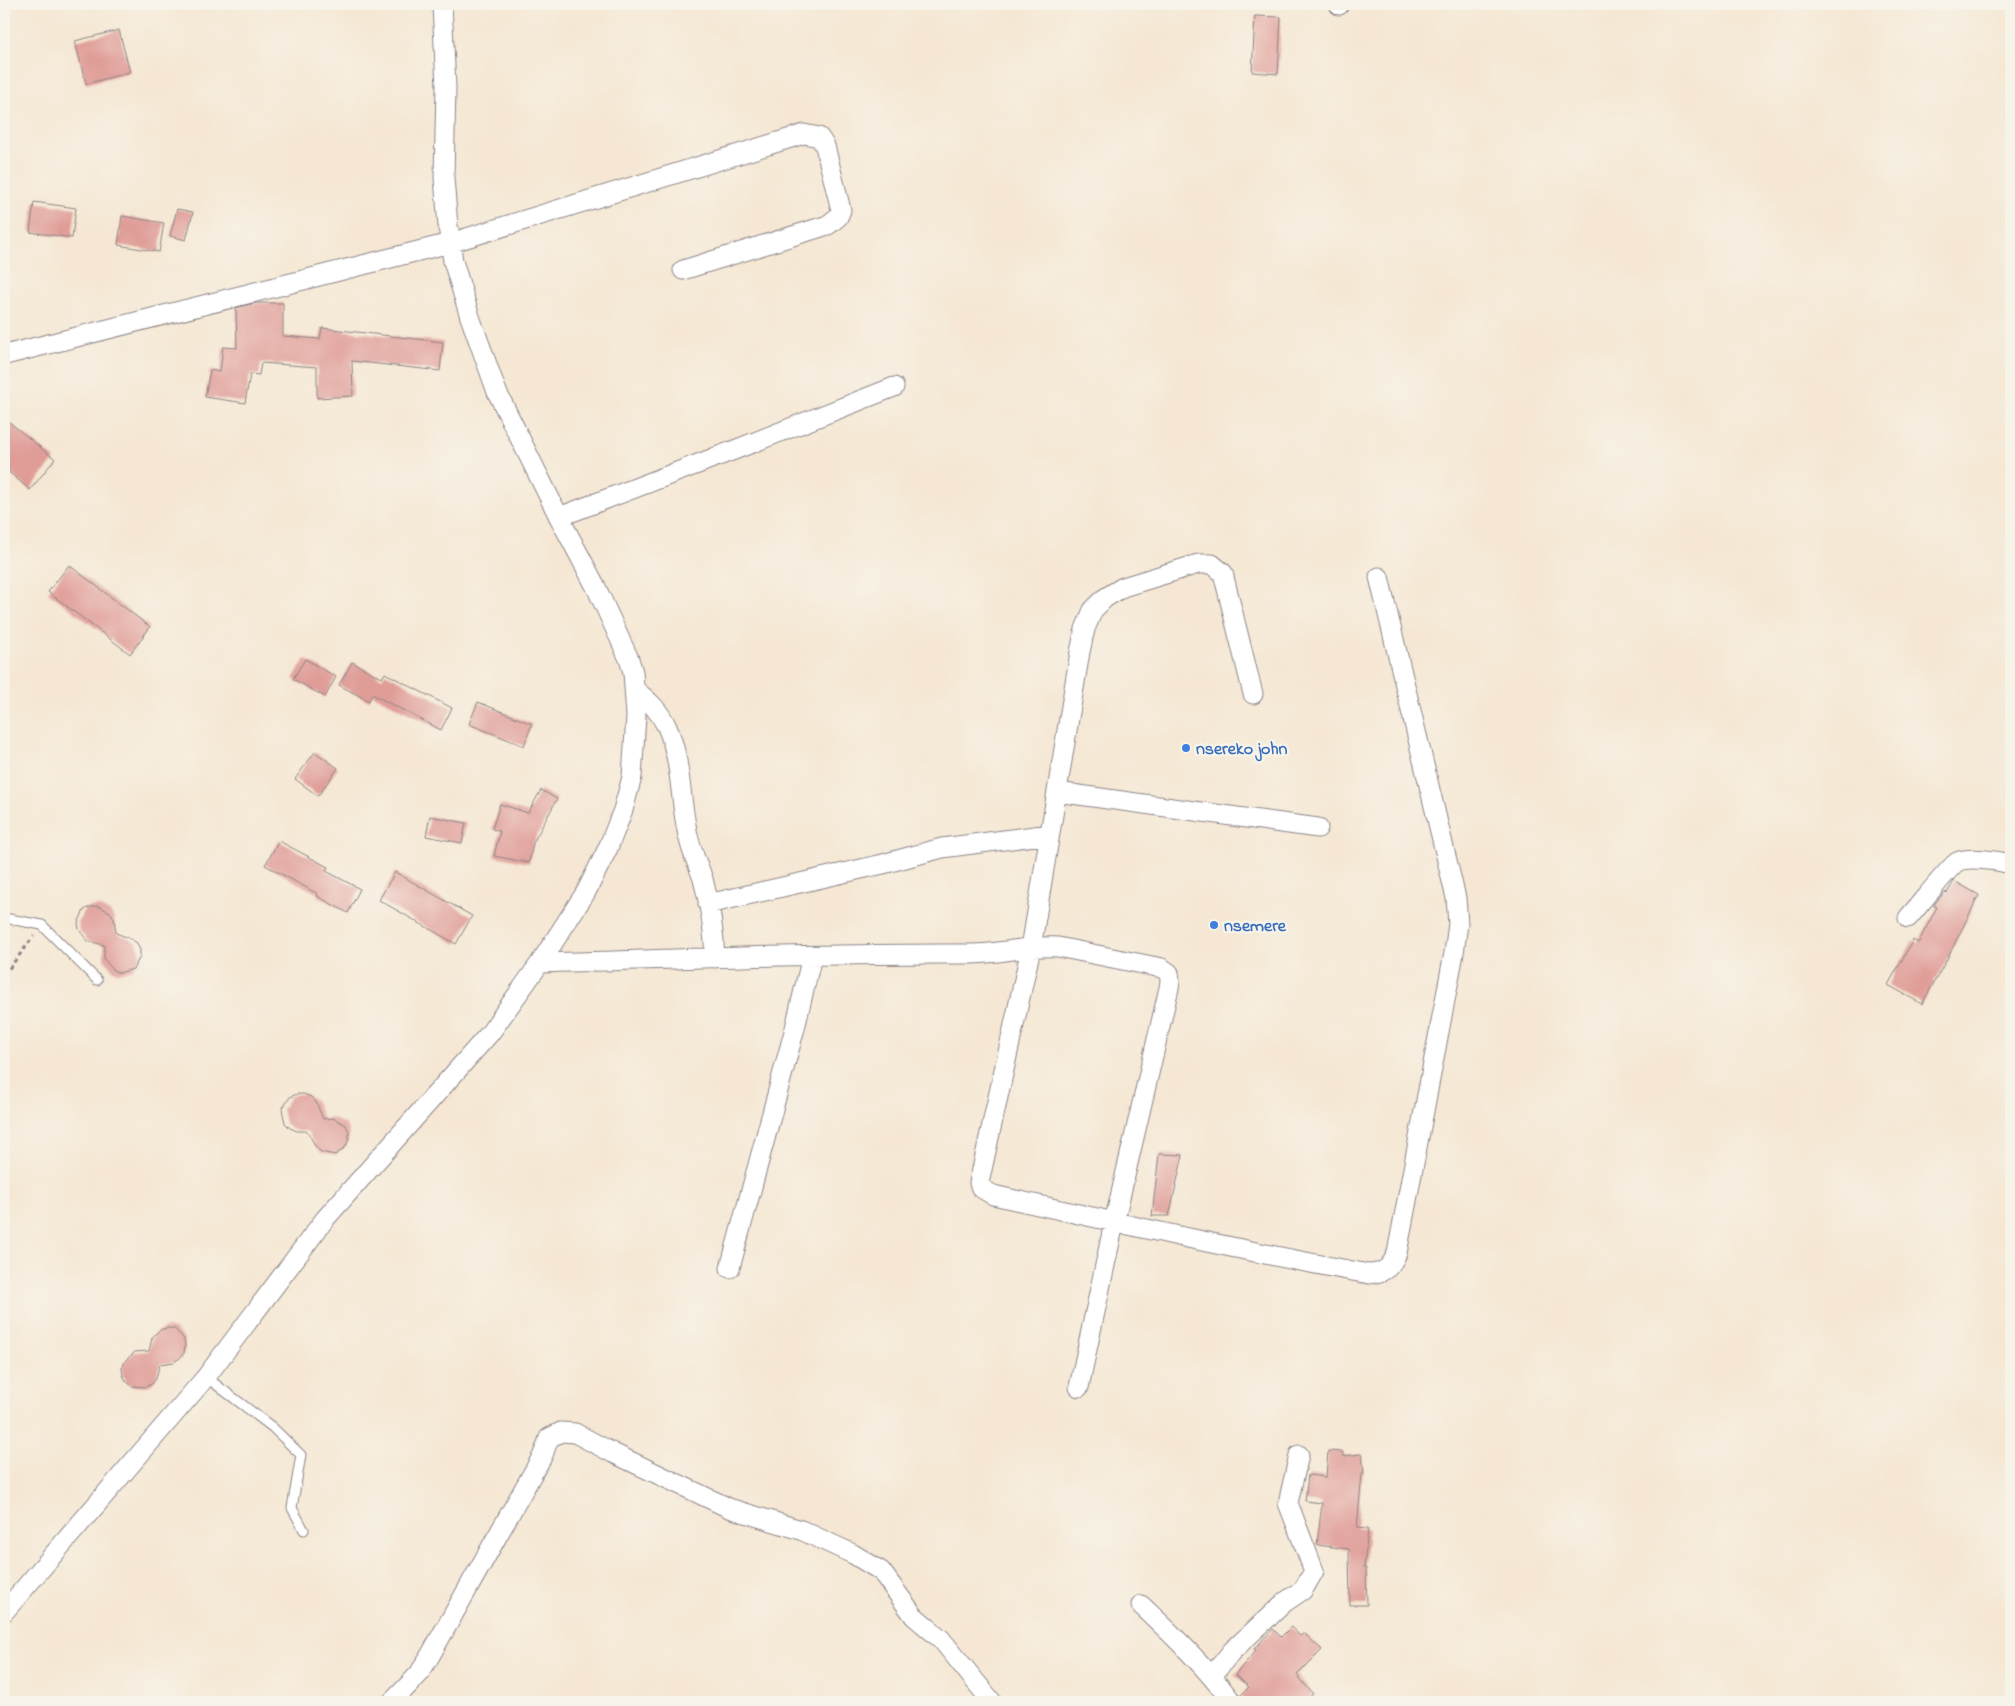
<svg xmlns="http://www.w3.org/2000/svg" width="2015" height="1706" font-family="'Indie Flower',sans-serif">
	<rect width="100%" height="100%" fill="#f7f3e8"/>
	<filter id="ink" filterUnits="userSpaceOnUse"><feTurbulence type="fractalNoise" baseFrequency=".02" numOctaves="2"/><feDisplacementMap in="SourceGraphic" scale="10" xChannelSelector="R" yChannelSelector="G"/><feConvolveMatrix kernelMatrix="1 2 1 2 8 2 1 2 1" color-interpolation-filters="sRGB"/></filter>
	<filter id="wash" filterUnits="userSpaceOnUse"><feTurbulence type="fractalNoise" baseFrequency=".0096" numOctaves="4" result="noise"/><feDisplacementMap in="SourceGraphic" scale="20" xChannelSelector="R" yChannelSelector="G"/><feGaussianBlur stdDeviation="1.12" result="paint"/><feColorMatrix in="noise" values="0 0 0 0 0 0 0 0 0 0 0 0 0 0 0 0 0 1.4 0 .05"/><feComposite in="paint" operator="in"/></filter>
	<g filter="url(#wash)">
		<rect width="100%" height="100%" fill="#f5e7d3"/>
		<g id="blocks">
			<path fill="#e09d98" d="M1255,16L1281,17L1278,74L1252,72Z
				M119,30L130,72L86,84L75,41Z
				M34,202L76,208L72,238L30,232Z
				M177,209L193,212L186,240L170,236Z
				M122,216L164,223L159,252L118,245Z
				M256,303H283V336L320,339L322,328L443,342L440,371L352,361L353,396L317,398V367L261,363L259,375L250,374L245,403L205,397L210,370L220,372L223,347L237,348L236,308Z
				M4,418L55,459L30,490L4,468Z
				M69,565L150,627L130,654L48,592Z
				M305,659L336,677L325,697L293,679Z
				M352,662L382,678L385,673L452,708L441,730L372,694L369,701L339,685Z
				M478,702L532,724L524,746L469,724Z
				M315,752L338,768L318,796L295,779Z
				M541,790L557,799L533,843L529,863L494,856L500,831L492,829L500,804L528,813Z
				M430,816L466,823L462,843L426,836Z
				M279,841L328,867L326,871L360,889L348,913L317,896L318,894L265,865Z
				M395,872L472,916L456,944L379,900Z
				M1954,881L1979,895L1947,959L1922,1004L1888,985L1913,940L1918,943L1937,907L1934,906L1935,903L1945,892L1947,893Z
				M98,906L110,912L114,918L116,933L131,939L137,943L140,950V957L133,969L119,973L113,970L104,959V945L88,941L79,930L78,923L84,910L90,907Z
				M297,1094H304L311,1097L316,1102L323,1119L333,1118L346,1125L349,1132V1139L346,1146L341,1151L335,1155L321,1152L316,1147L307,1131H297L290,1128L285,1123L282,1109L290,1097Z
				M1159,1154L1183,1155L1169,1216H1152Z
				M169,1328L175,1329L184,1339L185,1346L184,1353L180,1358L174,1362L160,1364L156,1378L152,1384L145,1387L132,1386L126,1381L123,1375L122,1368L125,1361L135,1352L149,1351L152,1338L156,1333L162,1329Z
				M1328,1451L1343,1452V1456L1362,1454L1364,1474H1362L1357,1528L1368,1529L1364,1568H1366L1367,1605H1350L1349,1549L1317,1545L1322,1503L1305,1501L1308,1475L1326,1477Z
				M1291,1627L1300,1636L1304,1633L1322,1650L1297,1675L1313,1694L1303,1702H1243L1241,1695L1249,1687L1235,1675L1256,1650L1254,1649L1273,1629L1281,1637Z"/>
		</g>
	</g>
	<g filter="url(#ink)">
		<use href="#blocks" fill-opacity="0" stroke="#8c8487" stroke-width="1"/>
		<g fill="none" stroke-linecap="round" stroke-linejoin="round">
			<defs>
				<path id="lane" d="M4,918L42,925L97,980
					M206,1377L272,1427L301,1455L292,1508L304,1530"/>
				<path id="street" d="M1339,4V5
					M5,355L450,243L804,134L819,137L825,146L841,210L838,217L828,225L683,270
					M559,517L737,449L894,387
					M635,690C649,701 659,710 667,727C683,763 679,805 690,843C693,855 699,867 703,879C710,905 714,931 715,958
					M1253,694L1223,573L1212,564H1198L1123,587L1105,598L1093,610L1085,629L1080,652L1031,948L979,1183L981,1188L993,1195C1118,1223 1243,1251 1369,1274C1385,1273 1391,1267 1397,1253L1454,953L1458,924L1456,898L1379,577
					M1057,792L1318,828
					M708,904L883,864L942,848L1050,834
					M1908,918C1917,908 1950,866 1957,862C1968,856 1999,861 2011,864
					M540,963C684,959 828,953 971,954C1000,954 1029,945 1058,947L1162,968L1169,973L1170,981L1169,988L1114,1223L1079,1387
					M730,1268L795,1028L812,956
					M1141,1605C1174,1636 1205,1666 1232,1702
					M4,1612L206,1377L325,1219L490,1033L540,963L586,892L608,848L623,810L632,777L636,716L633,672L629,659L596,587L559,517L497,392L470,317L453,261L448,226L444,178L446,87L442,4
					M1212,1676L1232,1651L1285,1602L1303,1590L1314,1571L1288,1503L1299,1455
					M392,1702L419,1674L431,1654L543,1455L549,1438L561,1432L575,1433L613,1453L729,1508L801,1530L853,1554L881,1571L914,1616L941,1639L992,1702"/>
			</defs>
			<use href="#lane" stroke="#8c8487" stroke-width="11"/>
			<use href="#street" stroke="#8c8487" stroke-width="21"/>
			<path stroke="#8c8487" stroke-width="3" stroke-dasharray="4 4" stroke-linecap="butt" d="M4,975L34,936
				M4,1193L9,1225L4,1233"/>
			<use href="#lane" stroke="#fff" stroke-width="9"/>
			<use href="#street" stroke="#fff" stroke-width="19"/>
		</g>
	</g>
	<g fill="#3f7fe0" stroke="#f7f3e8" stroke-width="2">
		<circle cx="1186" cy="748" r="5"/>
		<circle cx="1214" cy="925" r="5"/>
	</g>
	<g text-anchor="middle" stroke-width="5" stroke-linejoin="round" paint-order="stroke">
		<g font-size="18" font-weight="bold" fill="#366cbe" stroke="#f7f3e8" text-anchor="start">
			<text x="1196" y="754">nsereko john</text>
			<text x="1224" y="931">nsemere</text>
		</g>
	</g>
	<rect width="2015" height="1706" fill="none" stroke="#f7f3e8" stroke-width="20"/>
</svg>
